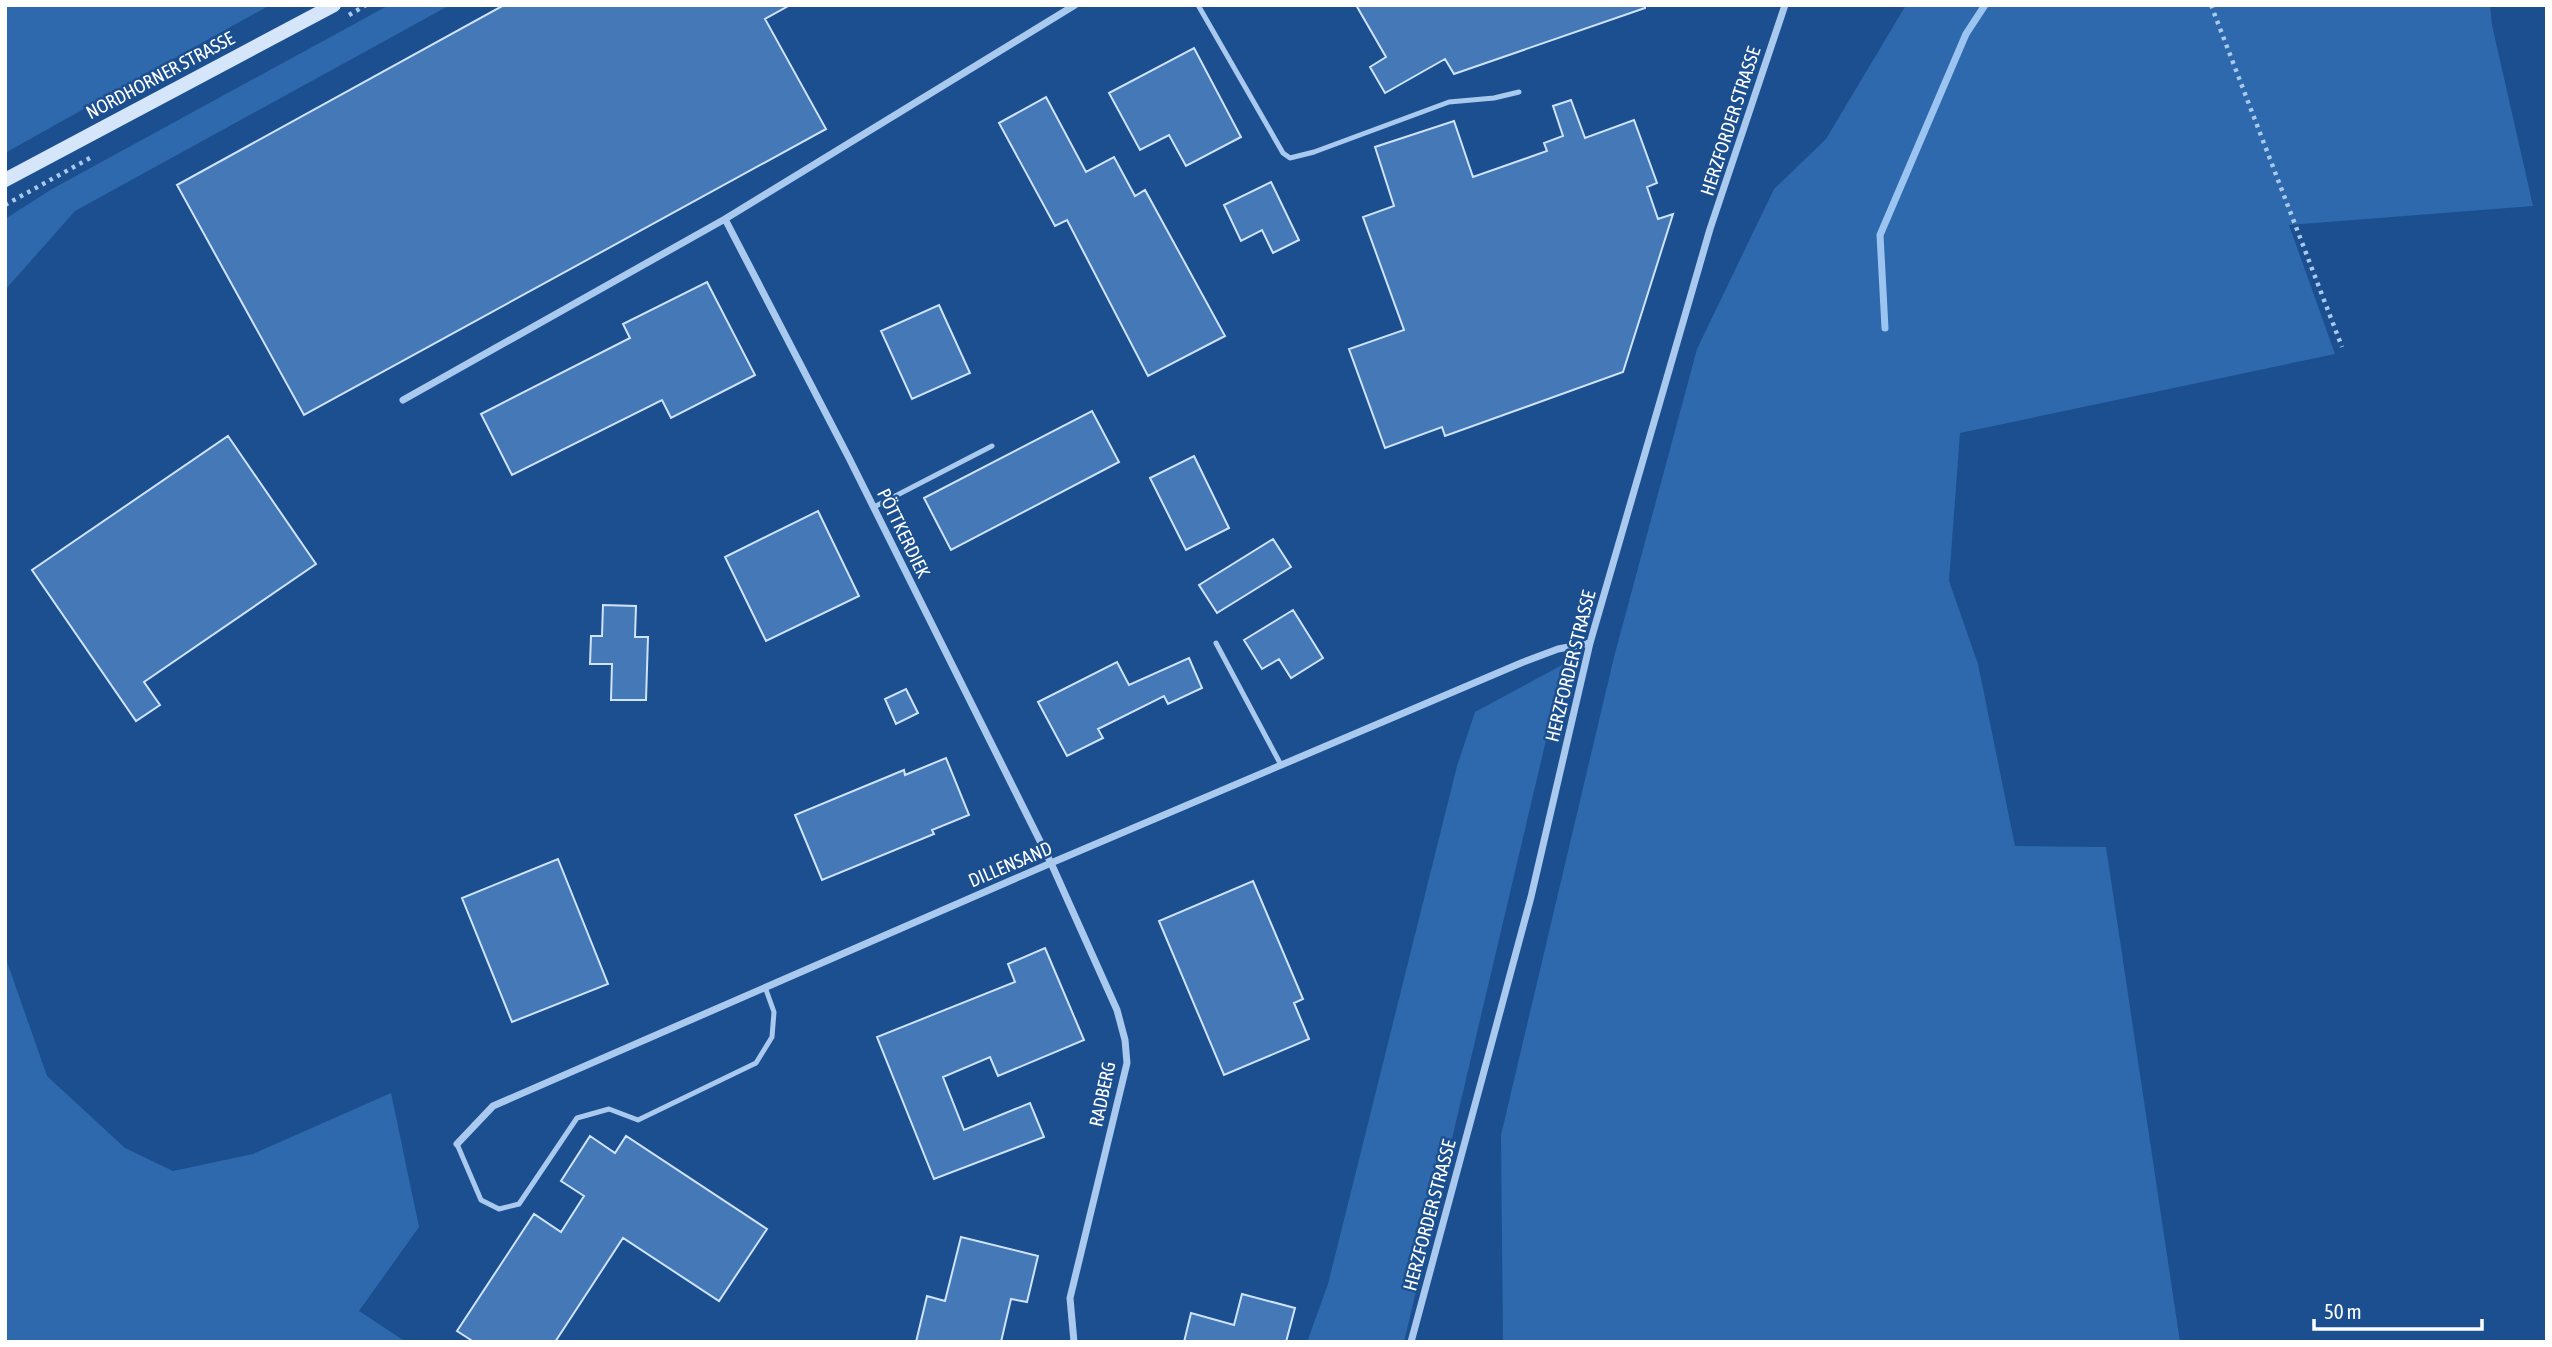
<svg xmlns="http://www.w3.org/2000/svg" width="2552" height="1347" font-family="'Asap Condensed',sans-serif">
	<rect width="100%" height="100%" fill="#1b4f8f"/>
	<path fill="#2e69ad" d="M5,5H270L5,153Z
		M389,5H450L75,211L5,290V219L52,189Z
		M1906,5H2490L2492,25L2533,206L2289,225L2335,354L1960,433L1949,581L1978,664L2015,846L2106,847L2180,1342H1503L1501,1135L1614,657L1697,349L1774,189L1826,139Z
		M1564,664L1404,1342H1307L1328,1284L1457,766L1475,712Z
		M5,956L47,1076L125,1148L173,1171L253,1154L391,1093L419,1227L359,1311L406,1342H5Z"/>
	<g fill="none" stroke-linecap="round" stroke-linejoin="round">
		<path stroke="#9cc4f0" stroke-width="7" d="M1885,328L1880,235L1966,34L1985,5"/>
	</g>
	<path fill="#4478b7" stroke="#cfe3fa" stroke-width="2" d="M504,5H790L765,19L826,129L304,415L177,185Z
		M1356,5H1645V8L1454,74L1445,59L1385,93L1370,67L1386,57Z
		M1194,48L1241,137L1186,166L1169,135L1140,150L1109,93Z
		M1046,97L1086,172L1114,157L1135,196L1145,190L1225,336L1148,376L1067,220L1055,226L999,123Z
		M1571,100L1585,138L1634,120L1657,183L1647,187L1658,219L1673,214L1623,372L1445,436L1442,427L1385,448L1349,349L1404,330L1363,217L1394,206L1375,147L1454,121L1473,177L1547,151L1544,143L1563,136L1553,106Z
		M1271,182L1299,240L1273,253L1262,230L1241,241L1224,205Z
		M707,282L755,375L671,418L662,400L512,475L481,414L630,338L623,324Z
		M939,305L970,373L912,399L881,331Z
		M1092,411L1119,462L951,550L924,498Z
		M228,436L316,564L144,682L160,705L136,721L32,570Z
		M1194,456L1229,528L1186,550L1150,478Z
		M818,511L859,596L766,641L725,557Z
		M1273,539L1291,567L1217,613L1199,585Z
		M603,605L636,606L635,637H648L646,700H611L612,664H590L591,636H602Z
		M1293,610L1323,658L1291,678L1279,659L1262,669L1244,640Z
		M1189,658L1202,688L1168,704L1164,696L1098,729L1103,738L1067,756L1038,702L1117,662L1129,685Z
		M906,689L918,713L896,724L885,699Z
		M946,758L969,815L932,830L934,834L822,880L795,815L904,770L905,775Z
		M558,859L608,984L512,1022L462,898Z
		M1253,881L1303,999L1294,1003L1309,1039L1224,1075L1159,921Z
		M1045,948L1084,1040L998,1076L990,1057L943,1077L964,1130L1030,1103L1044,1137L934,1179L877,1037L1015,982L1008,964Z
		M590,1136L615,1153L626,1136L767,1229L719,1301L623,1238L555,1342H474L457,1331L534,1214L561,1232L584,1196L561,1181Z
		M961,1237L1038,1256L1027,1302L1011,1299L1001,1342H916L927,1296L945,1301Z
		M1242,1294L1295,1308L1286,1342H1184L1191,1313L1234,1325Z"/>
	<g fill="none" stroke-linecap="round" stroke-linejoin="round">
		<path stroke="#a9c9ee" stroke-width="4.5" stroke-dasharray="3.5 5" stroke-linecap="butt" d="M2211,5L2342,347
			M349,15L366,5
			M5,205L90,158
			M5,1342H6"/>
		<path stroke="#a9c9ee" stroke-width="5" d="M1198,5L1283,153L1290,158L1314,152L1449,102L1494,98L1519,92
			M874,507L992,446
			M1216,643L1281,765
			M457,1144L481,1200L499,1209L519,1204L577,1118L609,1109L638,1120L756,1063L772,1037L774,1012L765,987"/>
		<path stroke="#a9c9ee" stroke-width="7" d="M403,400L725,219
			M457,1144L493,1106L1051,863L1521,663L1558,649L1590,643
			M1074,1342L1070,1298L1127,1063L1125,1040L1117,1010L1051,863L849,458L725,219L1075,5
			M1411,1342L1531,897L1590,643L1710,229L1785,5"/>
		<path stroke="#d6e6fa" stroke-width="14" d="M5,180L334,5"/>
	</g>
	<g text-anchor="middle" stroke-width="5" stroke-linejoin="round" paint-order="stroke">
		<g font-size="19" fill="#fff" stroke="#1b4f8f">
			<text transform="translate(160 75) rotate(-28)" y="7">NORDHORNER STRASSE</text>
			<text transform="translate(1730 121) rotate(-72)" y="7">HERZFORDER STRASSE</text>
			<text transform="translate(904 533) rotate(64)" y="7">PÖTTKERDIEK</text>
			<text transform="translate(1570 666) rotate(-76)" y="7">HERZFORDER STRASSE</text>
			<text transform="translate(1010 864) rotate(-23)" y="7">DILLENSAND</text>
			<text transform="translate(1102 1094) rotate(-78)" y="7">RADBERG</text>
			<text transform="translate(1429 1215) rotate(-75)" y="7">HERZFORDER STRASSE</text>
		</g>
	</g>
	<rect width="2552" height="1347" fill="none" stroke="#ffffff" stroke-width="14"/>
	<path d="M2314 1319v10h168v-10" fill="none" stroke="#ffffff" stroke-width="3.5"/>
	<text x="2324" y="1319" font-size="21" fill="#ffffff" stroke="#1b4f8f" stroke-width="5" paint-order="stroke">50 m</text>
</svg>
